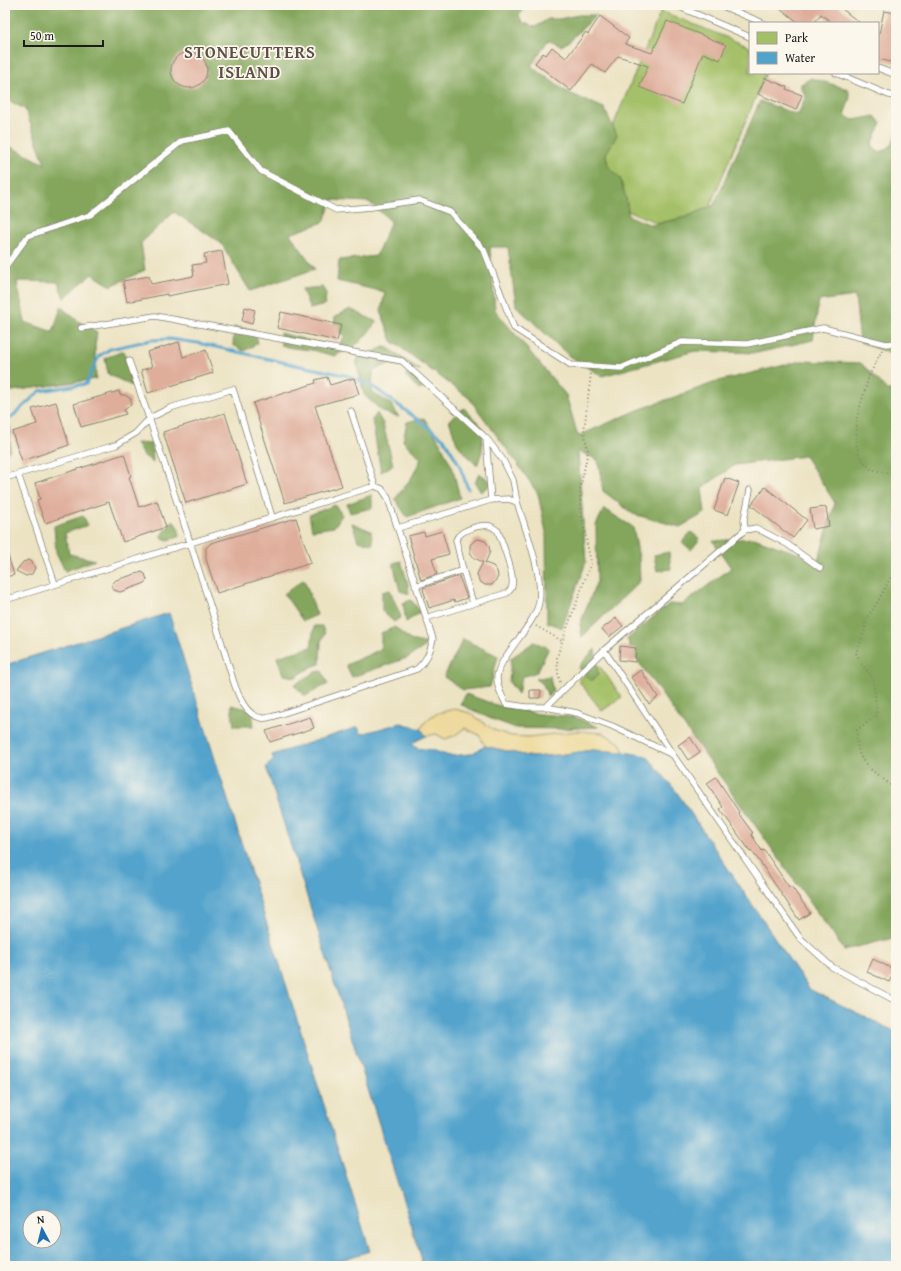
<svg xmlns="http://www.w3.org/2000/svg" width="901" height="1271" font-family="'Gentium Book Plus',serif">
	<rect width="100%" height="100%" fill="#fbf7ec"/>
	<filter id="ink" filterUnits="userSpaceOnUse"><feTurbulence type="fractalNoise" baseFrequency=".025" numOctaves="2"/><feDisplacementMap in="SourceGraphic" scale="8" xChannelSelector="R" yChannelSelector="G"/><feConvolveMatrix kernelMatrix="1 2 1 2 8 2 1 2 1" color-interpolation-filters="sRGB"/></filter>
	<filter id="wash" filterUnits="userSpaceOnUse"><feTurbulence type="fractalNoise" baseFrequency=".012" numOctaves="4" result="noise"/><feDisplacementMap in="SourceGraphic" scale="16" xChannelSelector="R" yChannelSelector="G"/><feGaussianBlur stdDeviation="0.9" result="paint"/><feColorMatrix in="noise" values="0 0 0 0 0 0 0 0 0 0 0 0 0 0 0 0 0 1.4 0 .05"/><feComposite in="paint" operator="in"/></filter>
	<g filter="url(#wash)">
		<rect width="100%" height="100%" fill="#ece3c3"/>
		<path fill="#a4c067" stroke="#606e42" d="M661,11L750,47V73H766L696,239L585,193Z
			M599,665L622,697L602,711L578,680Z"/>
		<path fill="#83a65c" stroke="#50613c" d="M5,5H526L519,15L522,22L535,27L548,19H559L578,15H597L568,42L561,46L548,40L531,66L567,92L604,108L617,135L606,154L608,166L620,178L626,198L629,216L651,225L686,217L714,205L760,101L798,115L806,95L801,90V84L811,78L848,89L850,98L844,115L853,120L875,116L881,123L872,145L879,152C890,149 892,145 896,134V356L860,342L855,296L819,301L813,340L757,353L695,351L602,376L569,356L516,306L508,247H490L495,310L566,395L578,436L638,410L719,381L801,361L861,363L888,391L896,390V941L894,938L844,950L635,657L627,639L669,604L682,605L731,568L713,541L754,538L818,561L835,503L805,456L735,465L702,488L705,513L680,527L633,514L603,491L598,460L578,451L586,562L562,628L547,622L546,532L538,494L517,463L469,398L392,341L381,311L385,292L337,281L339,260L376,256L391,221L369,202L332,200L324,222L290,234L315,269L250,291L221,243L174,212L141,243L145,270L111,286L92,274L64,298L58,282L17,281L25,322L53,332L61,307L78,321L97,332L95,345L96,379L5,392V144L45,164L25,109L5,99Z
			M322,287L326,293L325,305L310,309L302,289Z
			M350,309L377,322L359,343L335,356L312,350L292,348L281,345L280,333L314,342L338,346L345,336L334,328L335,317Z
			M234,327L255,330L258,343L244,351L233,345Z
			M384,347L388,348L420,370L389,364L373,371L372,392L391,404L399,417L383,412L364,395L356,360Z
			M124,351L132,386L108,374L105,358Z
			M409,372L427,387L419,390L405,375Z
			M464,408L483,428L482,451L477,466L457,444L449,420Z
			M377,413L383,424L393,465L381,472L372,420Z
			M424,418L441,444L453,469L460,498L407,517L395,499L412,477L421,459L403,441L407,422Z
			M5,421H7L10,427V450L5,454Z
			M136,443L152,444L153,463L142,454Z
			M479,473L493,483L481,492L475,483Z
			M372,495V508L350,513L347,504Z
			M335,505L342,515L334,527L312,530L309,515Z
			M604,509L633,527L639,558L640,581L582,637L580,624L597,581L596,525Z
			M83,516L88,525L65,533L69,554L95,560L65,571L56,552L54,526Z
			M173,520L179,529V537L168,540L160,537Z
			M352,523L371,531L373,544L358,541Z
			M691,532L700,539L691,550L682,542Z
			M669,552L671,569L657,571L654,555Z
			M401,561L408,584L409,594L400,591L393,563Z
			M304,579L317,615L303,621L284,594Z
			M390,590L401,617L394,622L382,611V592Z
			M411,600L421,612L406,622L403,603Z
			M314,626H322L325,634L321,641L320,664L311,667L296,677L283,675L277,657L311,647Z
			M395,627L410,640L429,644L407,658L352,677L346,665L381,649V633Z
			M463,639L498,656L490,687L463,690L444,677Z
			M534,642L549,648L537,672L522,677L518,694L509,682L511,658Z
			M595,649L598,675L591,681L579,668L581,664Z
			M322,671L328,684L305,696L294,685L315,672Z
			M550,676L553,692L548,697L543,684L535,679Z
			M466,694L496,705L539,714L575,717L598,727L558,729L516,728L489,718L460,704Z
			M231,705L252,710L254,726H234Z"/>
		<path fill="#eeda9e" stroke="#857b5d" d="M455,709L470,713L494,730L511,736L529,737L577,731L603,733L620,743L624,752L593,750L558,755L532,757L485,746L479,735L465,728L454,736L445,739L436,734L426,736L421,729C428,714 440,712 455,709Z"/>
		<path fill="#52a3cc" stroke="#376074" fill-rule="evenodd" d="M169,613L370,1251L322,1266H5V665ZM30,1217H54V1241H30Z
			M401,723L421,729L426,736L412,743L416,748L432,750L449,756L471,754L485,746L532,757L558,755L593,750L624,752L647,756L676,791L809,989L896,1032V1266H418L422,1260L266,767L274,760L272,755L358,727L361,734Z"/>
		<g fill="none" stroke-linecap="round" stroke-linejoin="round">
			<path stroke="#52a3cc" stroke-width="3" d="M5,423L40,391L86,384L99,356L110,349L151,340L169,339L198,343L291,364L349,376L375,388L444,439L459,464L468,489"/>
		</g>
		<g id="blocks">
			<path fill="#dfae9b" d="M776,5H837L860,23H832L821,14L814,23H799Z
				M884,11L896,13V63L878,59V38Z
				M600,16L629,38L625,44L652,53L667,21L726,45L720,60L703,53L682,104L639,87L648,66L618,56L605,73L592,64L571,91L535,63L543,53L546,55L552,47L566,58L586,32L588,34Z
				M171 70a18 18 0 1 1 36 0a18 18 0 1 1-36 0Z
				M765,78L787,87L786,89L802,95L796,110L758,94Z
				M222,251L228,284L167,296V294L127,302L123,281L149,276L151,284L194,276L192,265L206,263L204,254Z
				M245,307L255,310L252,324L242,321Z
				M281,312L341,325L337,341L277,328Z
				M179,342L183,357L206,350L213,373L148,393L141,370L152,367L147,352Z
				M327,377L330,385L354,378L359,394L315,406L342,486L285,503L253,403L316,383L315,380Z
				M119,391L120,395H125L131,399V405L124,410L126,414L81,427L74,404Z
				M56,402L69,445L22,461L12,432L37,424L32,409Z
				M225,413L247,484L186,503L163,432Z
				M124,454L131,476L129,477L139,507L157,501L166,527L123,542L109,502L45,523L37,500L40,499L35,483Z
				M725,478L739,483L728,515L714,510Z
				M765,487L807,520L793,538L751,505Z
				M826,507L829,526L813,529L810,509Z
				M296,518L311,563L217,593L206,559V548L211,543Z
				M442,531L449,554L432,559L437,574L421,580L408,536L424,532L425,536Z
				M479,539L485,541L489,546L490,552L485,563L493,566L497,571L498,577L492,585H485L479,581L477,574L483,562L474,558L470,552V545L475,540Z
				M5,552H7L14,575L5,577Z
				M29,560L32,562L35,568L32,574L26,576L16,571L23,562Z
				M142,572L145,574L147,580L143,584L120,592L114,590L112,588V584L116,580Z
				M459,576L467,598L455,602L454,600L429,608L423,589V588Z
				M616,618L623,626L609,637L602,629Z
				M620,646L636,648L635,662L619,660Z
				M641,670L658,697L649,704L631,677Z
				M530,690H541L540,698H530Z
				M310,717L314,728L270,742L266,731Z
				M690,737L700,752L688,760L678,745Z
				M716,777L739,812L738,813L753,833L751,834L762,851L764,850L789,887L791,886L810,913L799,920L760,862L751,850L750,851L720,809L723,807L707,783Z
				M873,959L895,970L889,982L867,972Z"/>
		</g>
	</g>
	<g filter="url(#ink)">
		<use href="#blocks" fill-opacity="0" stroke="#848070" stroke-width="1"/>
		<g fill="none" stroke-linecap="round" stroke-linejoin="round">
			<defs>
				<path id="service" d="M675,5L750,37
					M720,5L763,23
					M878,68L896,75
					M836,73L889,95L896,96
					M5,267L28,236L90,215L182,141L229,131L261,171L336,210L372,207L419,200L450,212L484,250L514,328L571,365L621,368L682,342L747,344L823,328L886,344L896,343
					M81,328L155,316L402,361L486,438L491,500L508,499L517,502C525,528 544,577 539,602C535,626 497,658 497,678C497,688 502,696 506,704L526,707H546L577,713L612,726L673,755
					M351,411L375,486
					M487,439L503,460L513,480L517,502
					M18,474L55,584
					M5,478L116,445L136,433L150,418L170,408L233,389L272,517
					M398,528L491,500
					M745,530L744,520L750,490
					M463,570L473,603
					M415,586L463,570L456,540C459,530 481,524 490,526C493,527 495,529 498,531C502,543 515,574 512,586C512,589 509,591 507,593L426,618
					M5,600L375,486L382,489L388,498L433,639C430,652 427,660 417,669L275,716C271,717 266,719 262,718C246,716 239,697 234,683C201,575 167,467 129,361
					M604,650L745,530L756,528L787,544L820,568
					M546,707L604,650L673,755L800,938L832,967L896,1001"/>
			</defs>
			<use href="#service" stroke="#848070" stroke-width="7"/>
			<path stroke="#848070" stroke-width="2" stroke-dasharray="1 3" stroke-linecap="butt" d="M882,350L869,376L857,417L856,444L861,459L871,469L896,475
				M896,567L876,605L866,619L865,630L856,653L862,664L873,678L877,715L857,730C854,766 874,769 896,790
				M536,626L562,641
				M560,682L558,674L557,657L562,642L591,563L581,514L580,489L588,451L584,431L591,373"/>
			<use href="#service" stroke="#fff" stroke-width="5.5"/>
		</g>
	</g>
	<g text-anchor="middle" stroke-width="3.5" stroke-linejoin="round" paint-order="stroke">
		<g font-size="17" font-weight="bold" letter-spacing="1" fill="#604f48" stroke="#fbf7ec">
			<text x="250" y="58">STONECUTTERS<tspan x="250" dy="20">ISLAND</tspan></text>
		</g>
	</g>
	<rect width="901" height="1271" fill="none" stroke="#fbf7ec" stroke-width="20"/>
	<rect x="749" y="22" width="130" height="52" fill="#fbf7ec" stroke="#a29f99"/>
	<rect x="757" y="32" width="20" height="12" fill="#a4c067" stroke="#a29f99"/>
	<text x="785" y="42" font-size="12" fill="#1c1c1c">Park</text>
	<rect x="757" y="52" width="20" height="12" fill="#52a3cc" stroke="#a29f99"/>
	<text x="785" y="62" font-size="12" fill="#1c1c1c">Water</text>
	<g transform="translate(42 1229) rotate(353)"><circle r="19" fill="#fbf7ec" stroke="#a29f99"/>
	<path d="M0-3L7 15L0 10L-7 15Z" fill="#1f6fb2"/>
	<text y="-6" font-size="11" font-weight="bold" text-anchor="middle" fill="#1c1c1c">N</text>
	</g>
	<path d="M24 40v6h79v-6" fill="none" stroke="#1c1c1c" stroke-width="2"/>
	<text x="30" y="40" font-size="12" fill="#1c1c1c" stroke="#fbf7ec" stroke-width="3" paint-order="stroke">50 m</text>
</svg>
